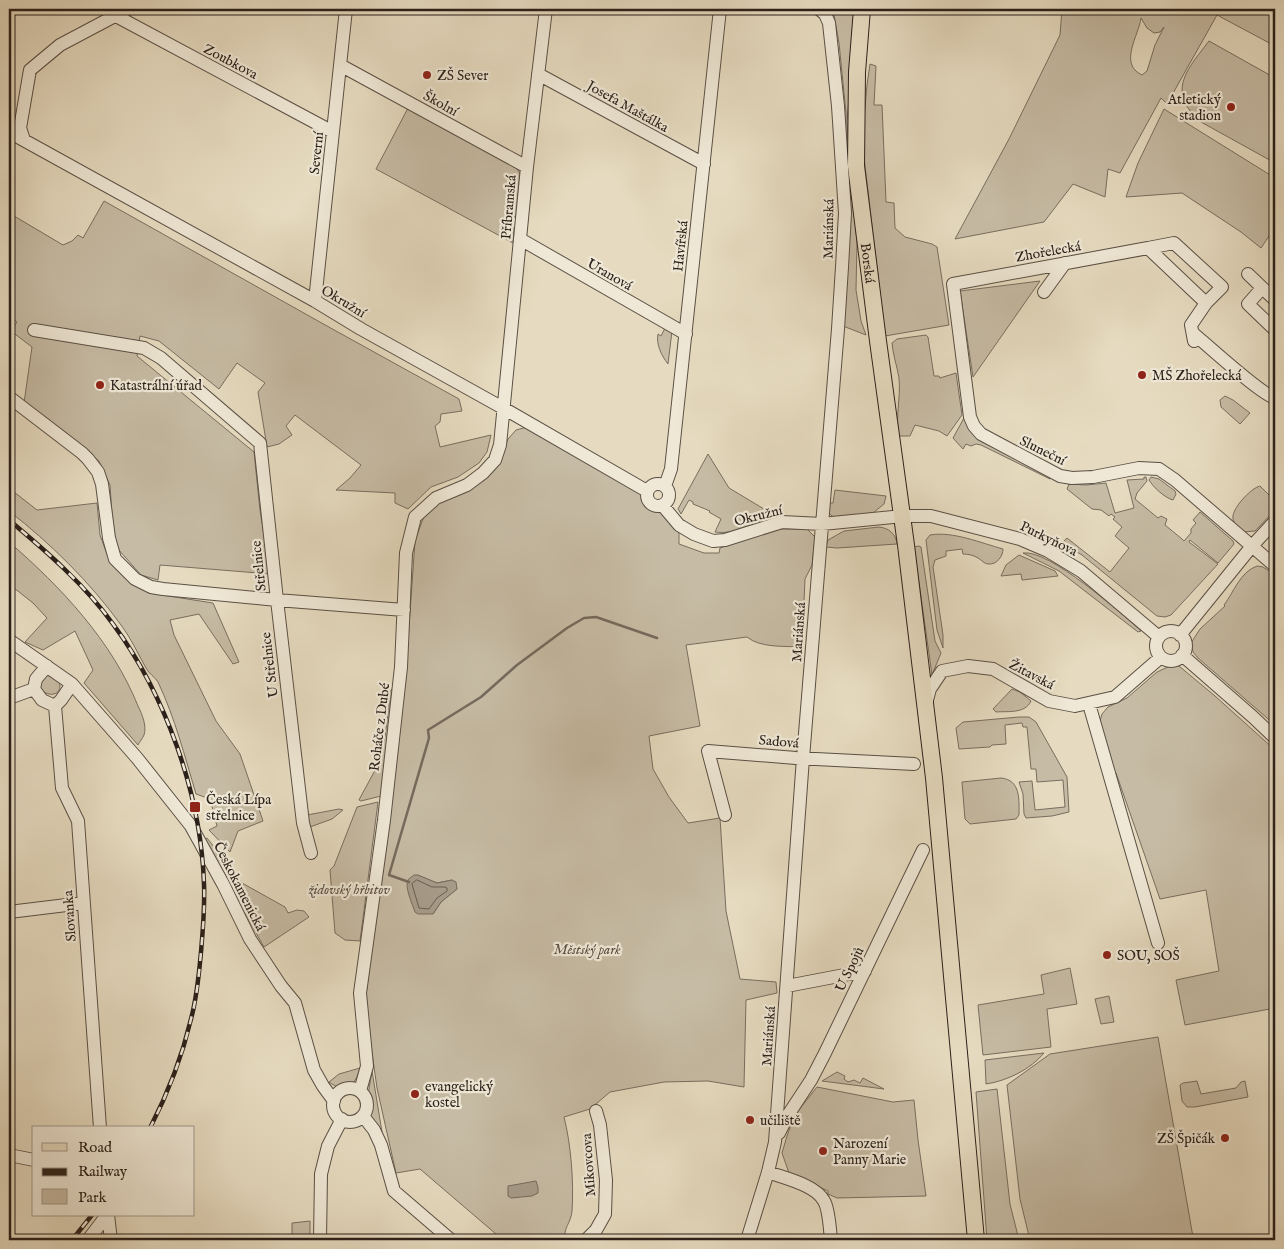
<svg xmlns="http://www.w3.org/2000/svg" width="1284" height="1249" font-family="'IM FELL English',serif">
	<rect width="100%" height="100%" fill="#e6dbc0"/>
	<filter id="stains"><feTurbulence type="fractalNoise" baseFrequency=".004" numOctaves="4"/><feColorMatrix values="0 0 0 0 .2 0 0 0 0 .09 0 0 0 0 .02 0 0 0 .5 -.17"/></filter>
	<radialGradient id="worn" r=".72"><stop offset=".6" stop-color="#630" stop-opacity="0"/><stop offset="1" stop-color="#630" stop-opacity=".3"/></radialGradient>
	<path fill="#c6bba4" stroke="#786e5f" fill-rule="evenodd" d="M833,9H856L847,122L857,243L856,290L861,321L866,335L843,326L846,113L839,43Z
		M1062,9H1275V46L1217,15L1167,104L1161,98L1120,173L1108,169L1105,197L1073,184L1044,222L955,239L1009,139L1060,35ZM1141,18L1147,28L1154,33L1160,32L1164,27L1155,45L1147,71L1142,75C1118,64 1139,35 1141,18Z
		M1209,41L1275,78V163L1201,122C1166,92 1186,71 1209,41Z
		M870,64L876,66L874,105H882L886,202L894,203L895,228L905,237L932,244L937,247L949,325L885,336L862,140L867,85Z
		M408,108L516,168L520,173L516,217H505L504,228H514L513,243L376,169Z
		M1164,109L1275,178V236L1271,233L1261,248L1241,232L1182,193L1126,197L1138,163Z
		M104,201L327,326L459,399L462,411L441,414L440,422L435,426L440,447L491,435L487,452L479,463L458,477L431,487L408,509L395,503V493L336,490L350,478L361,465L295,415L286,426L292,435L279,444L267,447L258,392L265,383L237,363L219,389L159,341L140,336L137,356L254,452L260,510L270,574L160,565L158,580L141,575L118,549L113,530L110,485L99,461L24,403L32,347L11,331L17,322L9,317V213L63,245L72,241L78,235L83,238Z
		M1040,281L973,377L960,291Z
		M665,328L672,331L668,364C661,355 656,344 658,334L661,336Z
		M926,335L928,337L934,376H939L940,378L956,373L962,415L947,436L939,431L915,425L910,436H899C895,416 901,398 899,378C897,366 893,355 892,343L897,339Z
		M1225,396L1233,400L1250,413L1240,424L1221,407L1220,400Z
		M964,418L979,440L1049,475L1050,479L981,445L976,444L971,446L966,444L963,449L953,438Z
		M527,427L647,491C646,502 652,507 663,506L679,525V544L704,553H719L720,548L775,529H807L815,537L812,565L805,579L802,647C785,646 760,648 747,637L686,645L700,726L649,736L653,769L669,797L688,823L720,818L726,911L740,979L776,982L777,993L746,1000L744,1087L708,1081L664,1082L610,1092L590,1109L564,1117C571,1144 574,1183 572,1211C571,1223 563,1228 565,1240H503L420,1169L396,1173L377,1088L365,1003L406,670L415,541L424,516L442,501L464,493L486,479L499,464L508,439L516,430ZM417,875L437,883L452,880L457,889L441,902L433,914Z
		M708,454L729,488L774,515C756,523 734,535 715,532L721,519L709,512L710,511L693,504V502L689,500L681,514L678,509Z
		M1144,477H1146L1147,481L1137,493L1135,499L1158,518L1161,516L1167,519L1165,525L1182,539L1184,541L1191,533V529L1196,523L1193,520L1200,512L1233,541L1234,544L1218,563L1190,540L1189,542L1218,564L1171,615L1165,617L1157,616L1082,555L1062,543L1067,538L1110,572L1129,548L1115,536L1122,527L1113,519L1115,517L1111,514L1109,516L1101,510L1092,509L1067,489L1069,484L1086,485L1106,483L1115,513L1134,508L1127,480L1144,479Z
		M1151,477L1159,479L1175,491L1176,494L1173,500C1165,498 1153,487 1149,480Z
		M1260,486L1275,501V510L1255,531L1243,532C1239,528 1234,524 1233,519C1231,509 1251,488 1260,486Z
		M9,488L37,510L97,503L100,535L108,557L132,583L149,593L213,603L239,662L233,664L199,614L170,620L174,635L216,721L240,754L263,821L238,831L230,852L209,830L217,826L210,799L196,794C185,757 175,718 158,682C155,677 149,674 146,668C138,654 131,638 121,625C90,582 50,543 9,511Z
		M835,490L886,496L884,504L873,513L837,518L832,516L828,512L829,503H833Z
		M879,527C889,528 896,534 897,544L837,548L826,547L828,540L844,531Z
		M930,535C953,531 981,543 1003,549C1003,556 997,565 988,564C984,564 982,560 978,558C973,555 968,554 963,554L962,549L946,551V556L935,560L933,567L943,635V648L937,630L926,540Z
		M9,542C61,587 112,641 138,706C142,714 147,726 144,735C143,738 139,742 138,745L84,683L93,670L75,631L43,650L25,642L47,618L33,603L9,584Z
		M919,546L921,547L935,641L941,653L932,675L914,547Z
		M1023,553C1049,549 1121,613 1141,631L1138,632L1059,571Z
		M1019,555L1055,571L1058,576L1022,580L1021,574L1001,576L1006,565Z
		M1257,566L1263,567L1275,575V725L1198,658L1193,652L1191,643L1200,629L1225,606L1224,605C1234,592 1240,572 1257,566Z
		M1170,666H1179L1215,696L1275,750V1008L1185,1025L1176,980L1219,971L1206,890L1160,899L1116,773H1109L1100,721L1102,714L1108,707L1127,698L1157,672Z
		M47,675L59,681C64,697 46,698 39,687L42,677Z
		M393,688L381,796L361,801L359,800L360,798L379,763L385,737L391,690Z
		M1012,689L1020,692L1031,701C1025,714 1008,711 996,712L993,709Z
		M1019,717H1029L1036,722L1067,777L1069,812L1052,816L1026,818L1024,814L1023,794L1019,782L1032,781L1035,810L1065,807L1063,780L1037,782L1036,769H1031L1027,727H1023L1022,723L1005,725L1006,744L992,745L990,747L959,749L956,728L963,722Z
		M1001,778C1021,780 1019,800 1019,815L1016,819L970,824L965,819L962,782Z
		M378,802L360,941L345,940L335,933L330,870L334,866L357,807Z
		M339,809L343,810L332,819L310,827L307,815Z
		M207,838L242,883L285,907L288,913L297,910L304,911L309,917L264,947L203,840Z
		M1070,968L1077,1004L1047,1009L1051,1047L983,1055L978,1005L1044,994L1041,975Z
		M1109,996L1114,1022L1101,1024L1095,999Z
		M1158,1037L1193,1237L1157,1240H1030L1020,1199L1007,1085L1050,1054Z
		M1044,1053C1031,1069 1007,1081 986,1084L985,1060Z
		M360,1068C356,1084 346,1095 329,1082L339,1074Z
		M372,1071L382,1132L370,1116V1105L368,1095Z
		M837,1072L845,1076L844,1079L848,1082L854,1080L860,1083L863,1078L884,1089L822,1081Z
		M1197,1081L1201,1094L1236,1088L1241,1082L1245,1081L1248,1097L1195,1107H1187L1182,1101L1180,1085L1183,1083Z
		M817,1087L893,1102L914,1100L918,1140L926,1196L837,1198L828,1194V1191L789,1173L782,1153L787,1136L794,1116Z
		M997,1089L1010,1204L1019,1240H987L976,1092Z
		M310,1221V1240H292V1223Z"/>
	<path fill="#a69b88" stroke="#756a5c" d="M414,875H418L437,883L452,880L456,882L457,889L441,902L433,914H418L415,912C413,906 404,886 408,880C409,878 412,877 414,875Z
		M536,1181L538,1187V1193L532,1196L511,1198L508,1196V1186Z"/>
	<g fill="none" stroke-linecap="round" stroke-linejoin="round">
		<path stroke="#685e51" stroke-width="1" d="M417,880L432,887H445L447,888V891L437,898L429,909L419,908L412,884Z"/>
		<path stroke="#756a5c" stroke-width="2.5" d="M409,882L389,875L429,738L428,730L481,697L517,665L567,628L584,618L596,617L657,638"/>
		<defs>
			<path id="minor" d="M116,16L333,132
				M340,65L527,167
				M538,74L704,164
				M9,132L315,301L361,329L503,408L647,491
				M24,140L20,128L30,70L60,45L128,9
				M520,239L686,334
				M1148,248L1174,243L1222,287L1206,303L1148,248L953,284L970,417L974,426L981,434L1060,476L1072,478L1093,477L1139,468L1159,469L1175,480L1275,566
				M1248,274L1275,300
				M1262,288L1248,304L1275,330
				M1044,292L1065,263
				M315,301L346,9
				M1194,334C1208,346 1262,395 1275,398
				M1194,341L1191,325L1206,303
				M9,397L82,453L88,459L98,472L102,484L109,538L115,559L135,579L151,587L163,589L277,600L260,443L161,358L144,348L34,330
				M647 495a11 11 0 1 1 22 0a11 11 0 1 1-22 0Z
				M665,486L671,469L720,9
				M663,506L679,525L694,534L713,541L725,540L782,522L822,524L903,516H931L1020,539L1048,551L1081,571L1159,637
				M1156 646a15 15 0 1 1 30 0a15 15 0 1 1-30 0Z
				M1180,635L1252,546L1275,521
				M9,640L72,684L137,758L191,826L223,884L250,939L281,986L295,1003L314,1070L323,1086L334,1101
				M1182,655L1253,717L1275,738
				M34,689L42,700L55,706
				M34,689L36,679L47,666
				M9,698L34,689
				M926,704L930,689L942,671L968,666L993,669L1049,701L1075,706L1115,697L1161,657
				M1089,704L1158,943
				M55,706L62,788L78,821L100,1128
				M55,706L61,700L72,684
				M725,815L708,751L796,758L914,764
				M311,853L303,823L277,600L404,610
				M9,912L83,903
				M787,986L865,971
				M333 1105a17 17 0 1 1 34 0a17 17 0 1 1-34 0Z
				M360,1091L367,1066L360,993L384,820L401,667L406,553L415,517L436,498L467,485L483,473L495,460L500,445L527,167L546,9
				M363,1116L374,1130L381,1145L394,1191L451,1240
				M779,1133L788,1115L811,1080L825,1053L923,850
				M9,1155L34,1160
				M768,1172C784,1178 816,1185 824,1201C829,1209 830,1230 831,1240
				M108,1215L111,1240
				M88,1240L107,1215
				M320,1240L321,1174L328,1146L342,1119
				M586,1240L596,1230L605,1214L606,1180L600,1125L596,1111
				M747,1240L768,1172L775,1142L803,758L838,329L842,267L845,213L838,106L829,23L825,14L819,9"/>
			<g id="major">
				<path id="s1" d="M862,9L857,72L856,166L878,341L906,545L934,778L976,1240"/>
			</g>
		</defs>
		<use href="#minor" stroke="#5a4f44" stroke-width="14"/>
		<use href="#major" stroke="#2b201a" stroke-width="18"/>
		<use href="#minor" stroke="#efe8d6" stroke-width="12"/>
		<use href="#major" stroke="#e6dbc0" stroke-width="16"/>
		<defs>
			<path id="rail" d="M9,520C46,551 85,585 113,624C166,696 201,794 204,884C205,907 203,929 201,952C199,974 197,997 191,1019C182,1057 168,1093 150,1128
				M72,1240L92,1215"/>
		</defs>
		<use href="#rail" stroke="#2b201a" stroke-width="4.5"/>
		<use href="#rail" stroke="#efe8d6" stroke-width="2.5" stroke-dasharray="8" stroke-linecap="butt"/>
	</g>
	<g fill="#8f2418" stroke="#efe8d6" stroke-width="2">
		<circle cx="427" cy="75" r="5"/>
		<circle cx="1231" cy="107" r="5"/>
		<circle cx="1142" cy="375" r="5"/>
		<circle cx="100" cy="385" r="5"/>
		<rect x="189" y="801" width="12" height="12" rx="2.5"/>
		<circle cx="1107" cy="955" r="5"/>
		<circle cx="415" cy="1094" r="5"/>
		<circle cx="750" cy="1120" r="5"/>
		<circle cx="1225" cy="1138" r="5"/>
		<circle cx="823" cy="1151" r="5"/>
	</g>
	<g text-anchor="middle" stroke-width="4.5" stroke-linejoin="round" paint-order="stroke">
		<g font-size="14" fill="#2b201a" stroke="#efe8d6">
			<text transform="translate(231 61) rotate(28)" y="5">Zoubkova</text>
			<text transform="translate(441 103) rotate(29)" y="5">Školní</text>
			<text transform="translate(628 106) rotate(29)" y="5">Josefa Maštálka</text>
			<text transform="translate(316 153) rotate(-84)" y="5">Severní</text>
			<text transform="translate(508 207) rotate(-85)" y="5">Příbramská</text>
			<text transform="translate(828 229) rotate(-89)" y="5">Mariánská</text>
			<text transform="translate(680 246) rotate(-84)" y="5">Havířská</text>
			<text transform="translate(1048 251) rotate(-10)" y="5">Zhořelecká</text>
			<text dy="5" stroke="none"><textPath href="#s1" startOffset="255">Borská</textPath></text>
			<text transform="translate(610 274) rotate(30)" y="5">Uranová</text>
			<text transform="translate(344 301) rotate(31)" y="5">Okružní</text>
			<text transform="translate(1043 450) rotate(26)" y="5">Sluneční</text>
			<text transform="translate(758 515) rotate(-14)" y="5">Okružní</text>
			<text transform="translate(1049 538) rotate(26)" y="5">Purkyňova</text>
			<text transform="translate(258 566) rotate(-96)" y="5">Střelnice</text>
			<text transform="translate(798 632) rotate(-86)" y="5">Mariánská</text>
			<text transform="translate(269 665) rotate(-97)" y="5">U Střelnice</text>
			<text transform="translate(1032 674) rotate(28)" y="5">Žitavská</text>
			<text transform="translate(379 727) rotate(-83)" y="5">Roháče z Dubé</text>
			<text transform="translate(779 741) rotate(5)" y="5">Sadová</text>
			<text transform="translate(240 886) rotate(63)" y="5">Českokamenická</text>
			<text transform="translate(69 916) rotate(-94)" y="5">Slovanka</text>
			<text transform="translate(849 969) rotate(-64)" y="5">U Spojů</text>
			<text transform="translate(768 1036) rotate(-86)" y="5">Mariánská</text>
			<text transform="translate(588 1165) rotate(-94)" y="5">Mikovcova</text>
		</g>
		<g font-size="14" fill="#2b201a" stroke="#efe8d6" text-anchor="start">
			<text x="437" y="80">ZŠ Sever</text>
			<text x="1221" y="104" text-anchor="end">Atletický<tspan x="1221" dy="16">stadion</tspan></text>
			<text x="1152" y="380">MŠ Zhořelecká</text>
			<text x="110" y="390">Katastrální úřad</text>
			<text x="206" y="804">Česká Lípa<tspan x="206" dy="16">střelnice</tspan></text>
			<text x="1117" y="960">SOU, SOŠ</text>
			<text x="425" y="1091">evangelický<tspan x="425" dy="16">kostel</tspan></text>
			<text x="760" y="1125">učiliště</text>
			<text x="1215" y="1143" text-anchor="end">ZŠ Špičák</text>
			<text x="833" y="1148">Narození<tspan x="833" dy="16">Panny Marie</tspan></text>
		</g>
		<g font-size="14" font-style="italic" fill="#5a4e43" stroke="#efe8d6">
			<text x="349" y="894">židovský hřbitov</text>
			<text x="587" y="954">Městský park</text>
		</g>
	</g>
	<rect width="1284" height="1249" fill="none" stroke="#e6dbc0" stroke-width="30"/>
	<rect x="10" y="10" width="1264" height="1229" fill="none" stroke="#2b201a" stroke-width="2.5"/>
	<rect x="15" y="15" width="1254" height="1219" fill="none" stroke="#2b201a"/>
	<rect x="32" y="1126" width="162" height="90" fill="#efe8d6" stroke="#a1988b"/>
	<rect x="42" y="1143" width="25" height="8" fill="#e6dbc0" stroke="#a1988b"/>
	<text x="78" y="1152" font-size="15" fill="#2b201a">Road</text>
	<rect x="42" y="1168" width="25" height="8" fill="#2b201a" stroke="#a1988b"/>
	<text x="78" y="1176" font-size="15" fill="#2b201a">Railway</text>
	<rect x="42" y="1189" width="25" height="15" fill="#c6bba4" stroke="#a1988b"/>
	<text x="78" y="1202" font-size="15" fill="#2b201a">Park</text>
	<rect width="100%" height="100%" filter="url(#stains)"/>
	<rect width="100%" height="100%" fill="url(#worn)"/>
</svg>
